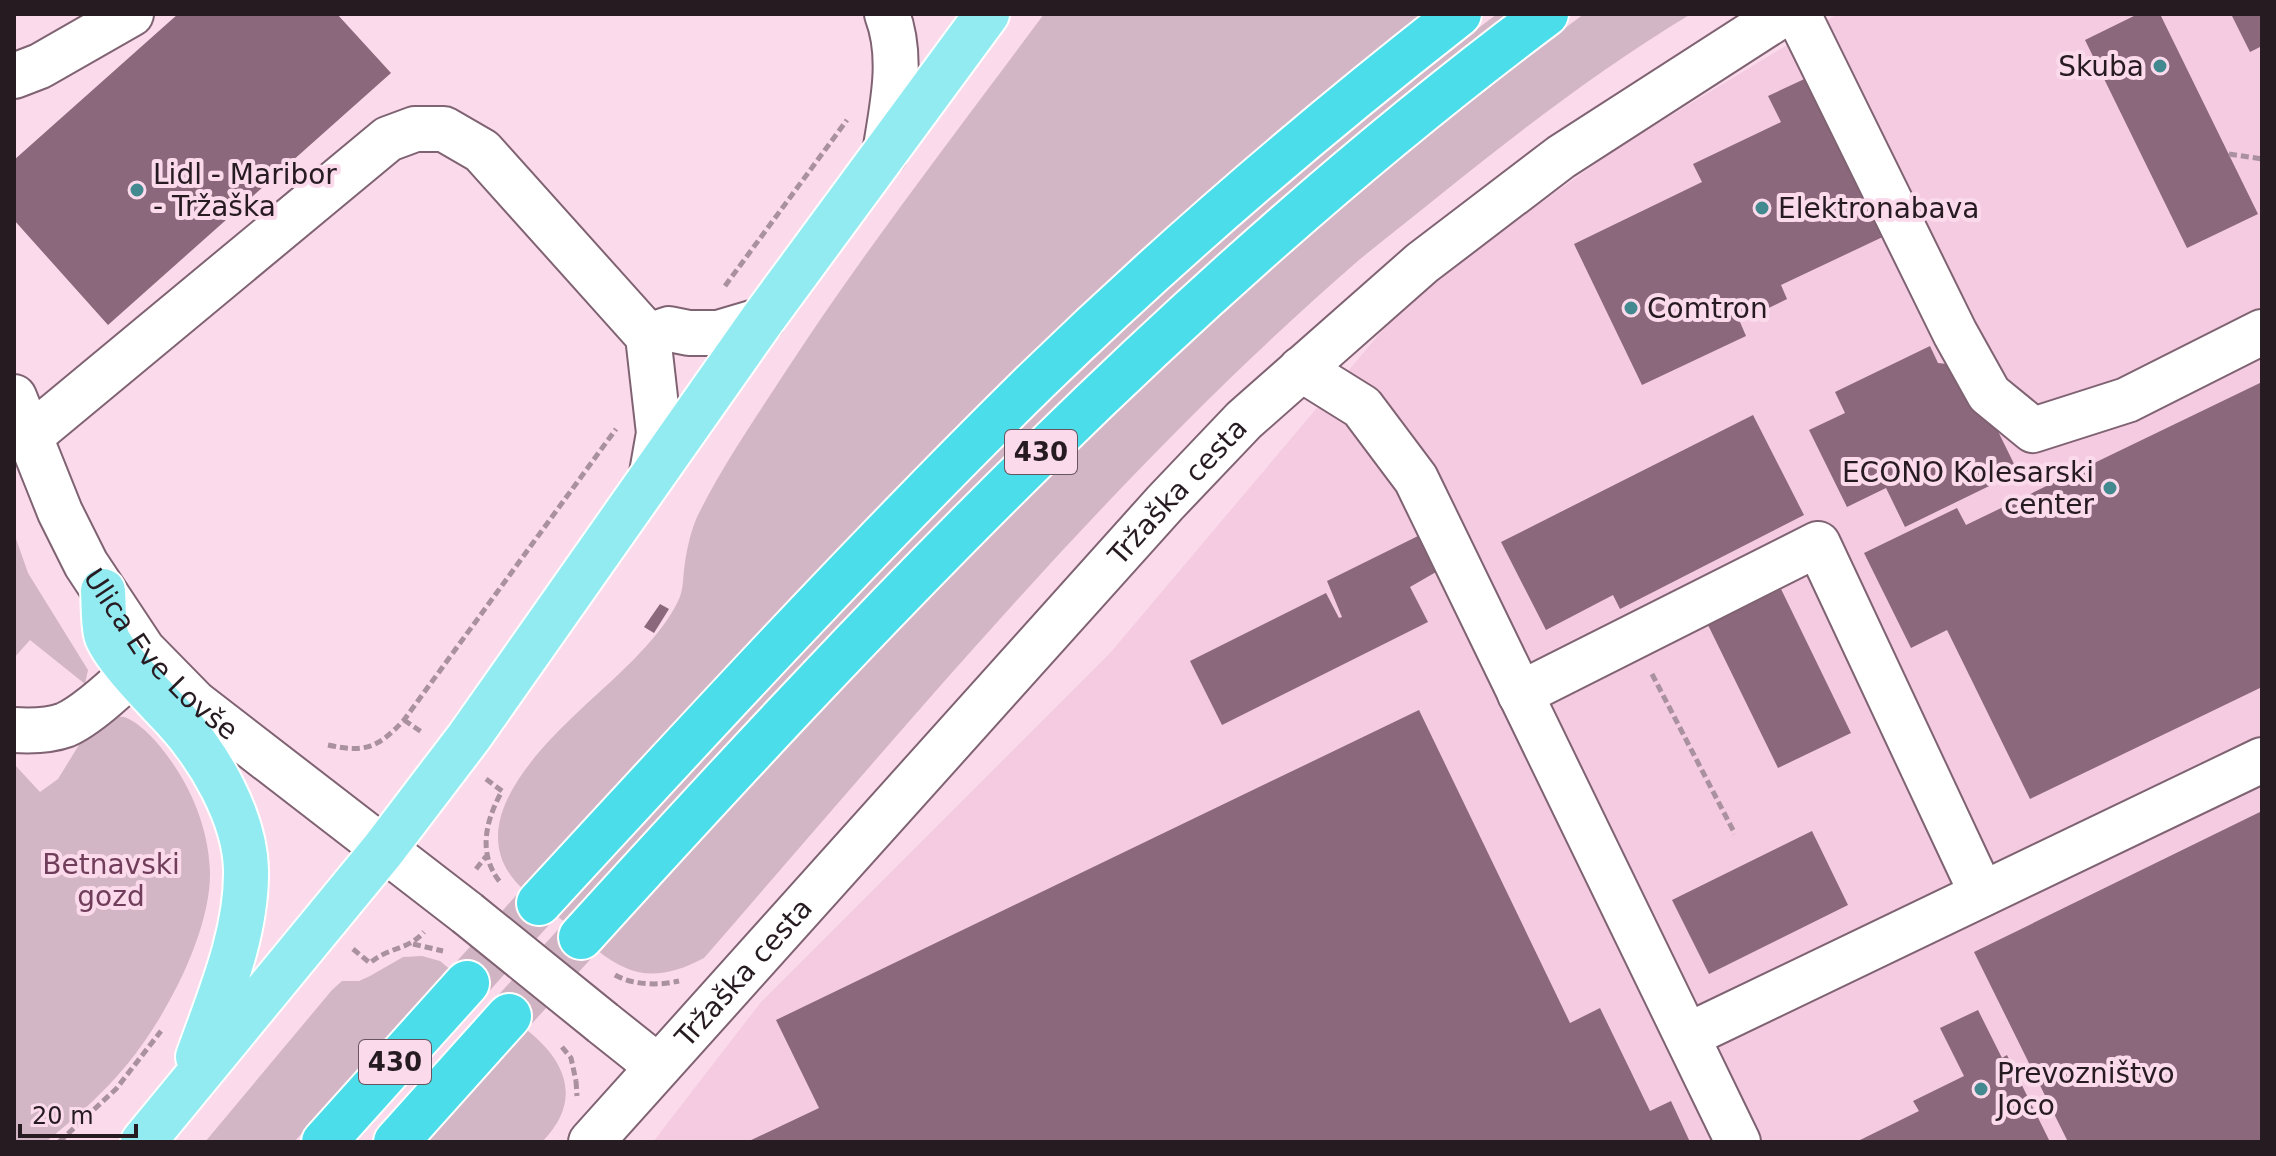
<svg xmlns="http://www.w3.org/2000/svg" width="2276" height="1156" font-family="'DejaVu Sans',sans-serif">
	<rect width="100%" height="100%" fill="#fbdaeb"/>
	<path fill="#f4cbe1" d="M1838,14H2262V1142H653L761,1002L1111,652L1413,294L1619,147Z"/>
	<path fill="#d3b6c5" d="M1044,14H1426L526,892C441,818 572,720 623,670C642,652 668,624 679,599C683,591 683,579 684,570C686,553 690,533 697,517C721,468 752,423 782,377C863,252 955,134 1044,14Z
		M1497,14H1516L567,924L557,916C691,767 830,620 972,478C1137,313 1309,154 1497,14Z
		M1584,14H1691C1604,66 1524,128 1445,191C1417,214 1387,237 1359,260C1118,469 913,718 704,958C662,980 634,980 597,950C904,617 1216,282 1584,14Z
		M14,533L28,573L88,670L85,684L30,640L14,658Z
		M106,716C111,716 119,716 124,717C145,724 168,755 179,773C197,802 209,837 210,872C211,936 160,1029 118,1075C96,1100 71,1121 46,1142H14V764L40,792L58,779L93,722Z
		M422,956L440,961L451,970L294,1142H205L332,990L342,981H359L370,976L403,957Z
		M524,1028C567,1060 583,1101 542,1142H422Z"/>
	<path fill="#8b687b" d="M178,14H337L391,73L108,325L14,220V160Z
		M2138,14H2160L2258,214L2187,248L2085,40Z
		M2231,14H2262V46L2250,52Z
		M1813,75L1889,234L1781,285L1787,299L1740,322L1746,336L1642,385L1574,244L1702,182L1693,164L1781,122L1768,96Z
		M1930,346L1938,363L1966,366L2018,472L1905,527L1886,488L1847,507L1809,430L1845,413L1835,392Z
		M2262,382V687L2030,799L1947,630L1911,648L1864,553L1957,508L1966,525Z
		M1753,415L1804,515L1620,609L1613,595L1546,630L1501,542Z
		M1418,536L1436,572L1410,587L1428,622L1222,725L1190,661L1326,593L1339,618L1342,617L1327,581Z
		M1781,589L1851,733L1778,768L1708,625Z
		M660,604L669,609L654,633L644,627Z
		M1419,710L1570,1023L1600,1008L1650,1111L1671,1101L1690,1142H747L819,1108L776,1020Z
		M2262,811V1142H2068L1974,952Z
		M1812,831L1848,905L1709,974L1672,900Z
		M1978,1010L2002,1058L2007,1055L2050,1142H1856L1919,1111L1913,1101L1964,1076L1940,1028Z"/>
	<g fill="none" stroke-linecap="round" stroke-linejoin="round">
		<path stroke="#d1b4c3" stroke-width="44" stroke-dasharray="44 22" stroke-linecap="butt" d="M467,983L539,903
			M509,1016L581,937"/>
		<defs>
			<g id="minor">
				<path d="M1798,14L1955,333L1989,394L2033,430L2127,400L2262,332"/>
				<path d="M14,76L40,66L131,14"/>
				<path d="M885,153C892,108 904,58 887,14"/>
				<path d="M648,336L669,329L689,333H718L762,320"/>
				<path d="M1301,369L1362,407L1416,479L1738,1142"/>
				<path id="s1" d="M14,397L60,512L86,564L143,650L195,703L467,913"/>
				<path d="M29,437L388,139L415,129H444L482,151L648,336L659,433L652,473"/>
				<path d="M1520,694L1818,544L1982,894"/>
				<path d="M14,730C31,731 49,731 65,725C86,716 116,688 132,673"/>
				<path d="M603,1023L657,1066"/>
				<path d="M1687,1036L2262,760"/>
				<path id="s2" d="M591,1142L1165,503L1244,420L1422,263L1561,157L1783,14"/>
			</g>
			<path id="major" d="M103,591C104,605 103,620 106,634C111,654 158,701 174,718C209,756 245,817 246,870C247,934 219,998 198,1057
				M143,1142L383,850L469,737L762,320L987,14"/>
			<path id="highway" d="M539,903C702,726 865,549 1036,381C1170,251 1312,129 1459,14
				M581,937C881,607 1188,282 1546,14
				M324,1142L467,983
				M396,1142L509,1016"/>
		</defs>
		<use href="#minor" stroke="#7f6372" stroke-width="48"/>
		<use href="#major" stroke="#fff" stroke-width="48"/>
		<use href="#highway" stroke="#fff" stroke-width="48"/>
		<path stroke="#aa919f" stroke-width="5" stroke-dasharray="8 4" stroke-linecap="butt" d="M2229,154L2262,159
			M725,286L847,120
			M1652,674L1735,834
			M404,720L423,733
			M328,745C365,753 378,748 404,720L616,429
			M486,779L502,791C486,820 477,853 500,882
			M476,869L488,854
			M353,949L370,963C390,946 407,951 424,932
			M615,975C633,985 658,986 679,981
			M576,1081L577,1096
			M59,1142L116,1089L161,1031"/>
		<use href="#minor" stroke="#fff" stroke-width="44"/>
		<use href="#major" stroke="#93ebf2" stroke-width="44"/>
		<use href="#highway" stroke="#4bdeea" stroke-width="44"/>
		<defs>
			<path id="minor-bridge" d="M467,913L603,1023"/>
		</defs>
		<use href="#minor-bridge" stroke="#7f6372" stroke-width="48" stroke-linecap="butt"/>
		<path stroke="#aa919f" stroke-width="5" stroke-dasharray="8 4" stroke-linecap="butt" d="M413,944L443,951
			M562,1047L571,1058L576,1081"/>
		<use href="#minor-bridge" stroke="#fff" stroke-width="44"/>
	</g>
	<g fill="#428990" stroke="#fbdaeb" stroke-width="3">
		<circle cx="2160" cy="66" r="8"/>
		<circle cx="137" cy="190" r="8"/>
		<circle cx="1762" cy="208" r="8"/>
		<circle cx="1631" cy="308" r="8"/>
		<circle cx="2110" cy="488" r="8"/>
		<circle cx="1981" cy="1089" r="8"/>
	</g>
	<g text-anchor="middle" stroke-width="8" stroke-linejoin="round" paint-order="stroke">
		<g fill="#fbdaeb" stroke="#67545e" stroke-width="2">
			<rect x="1005" y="430" width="72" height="44" rx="6"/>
			<rect x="359" y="1040" width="72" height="44" rx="6"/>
		</g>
		<g font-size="26" font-weight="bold" fill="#271b22">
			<text x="1041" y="461">430</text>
			<text x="395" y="1071">430</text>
		</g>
		<g font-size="28" fill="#271b22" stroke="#fbdaeb" text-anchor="start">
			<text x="2144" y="76" text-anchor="end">Skuba</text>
			<text x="153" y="184">Lidl - Maribor<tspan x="153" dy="32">- Tržaška</tspan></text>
			<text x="1778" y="218">Elektronabava</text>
			<text x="1647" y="318">Comtron</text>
			<text x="2094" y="482" text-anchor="end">ECONO Kolesarski<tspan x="2094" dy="32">center</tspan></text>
			<text x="1997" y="1083">Prevozništvo<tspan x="1997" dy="32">Joco</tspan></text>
		</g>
		<g font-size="28" fill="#271b22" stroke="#fbdaeb">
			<text dy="10" stroke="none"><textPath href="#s2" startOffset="876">Tržaška cesta</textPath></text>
			<text dy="10" stroke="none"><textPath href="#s1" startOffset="300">Ulica Eve Lovše</textPath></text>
			<text dy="10" stroke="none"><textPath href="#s2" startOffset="228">Tržaška cesta</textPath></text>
		</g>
		<g font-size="28" fill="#703d5a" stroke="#fbdaeb">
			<text x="111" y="874">Betnavski<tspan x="111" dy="32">gozd</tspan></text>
		</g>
	</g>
	<rect width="2276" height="1156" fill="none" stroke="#271b22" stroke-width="32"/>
	<path d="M20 1124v12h116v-12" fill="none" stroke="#271b22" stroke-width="4"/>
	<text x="32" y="1124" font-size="24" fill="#271b22" stroke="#fbdaeb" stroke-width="6" paint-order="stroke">20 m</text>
</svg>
